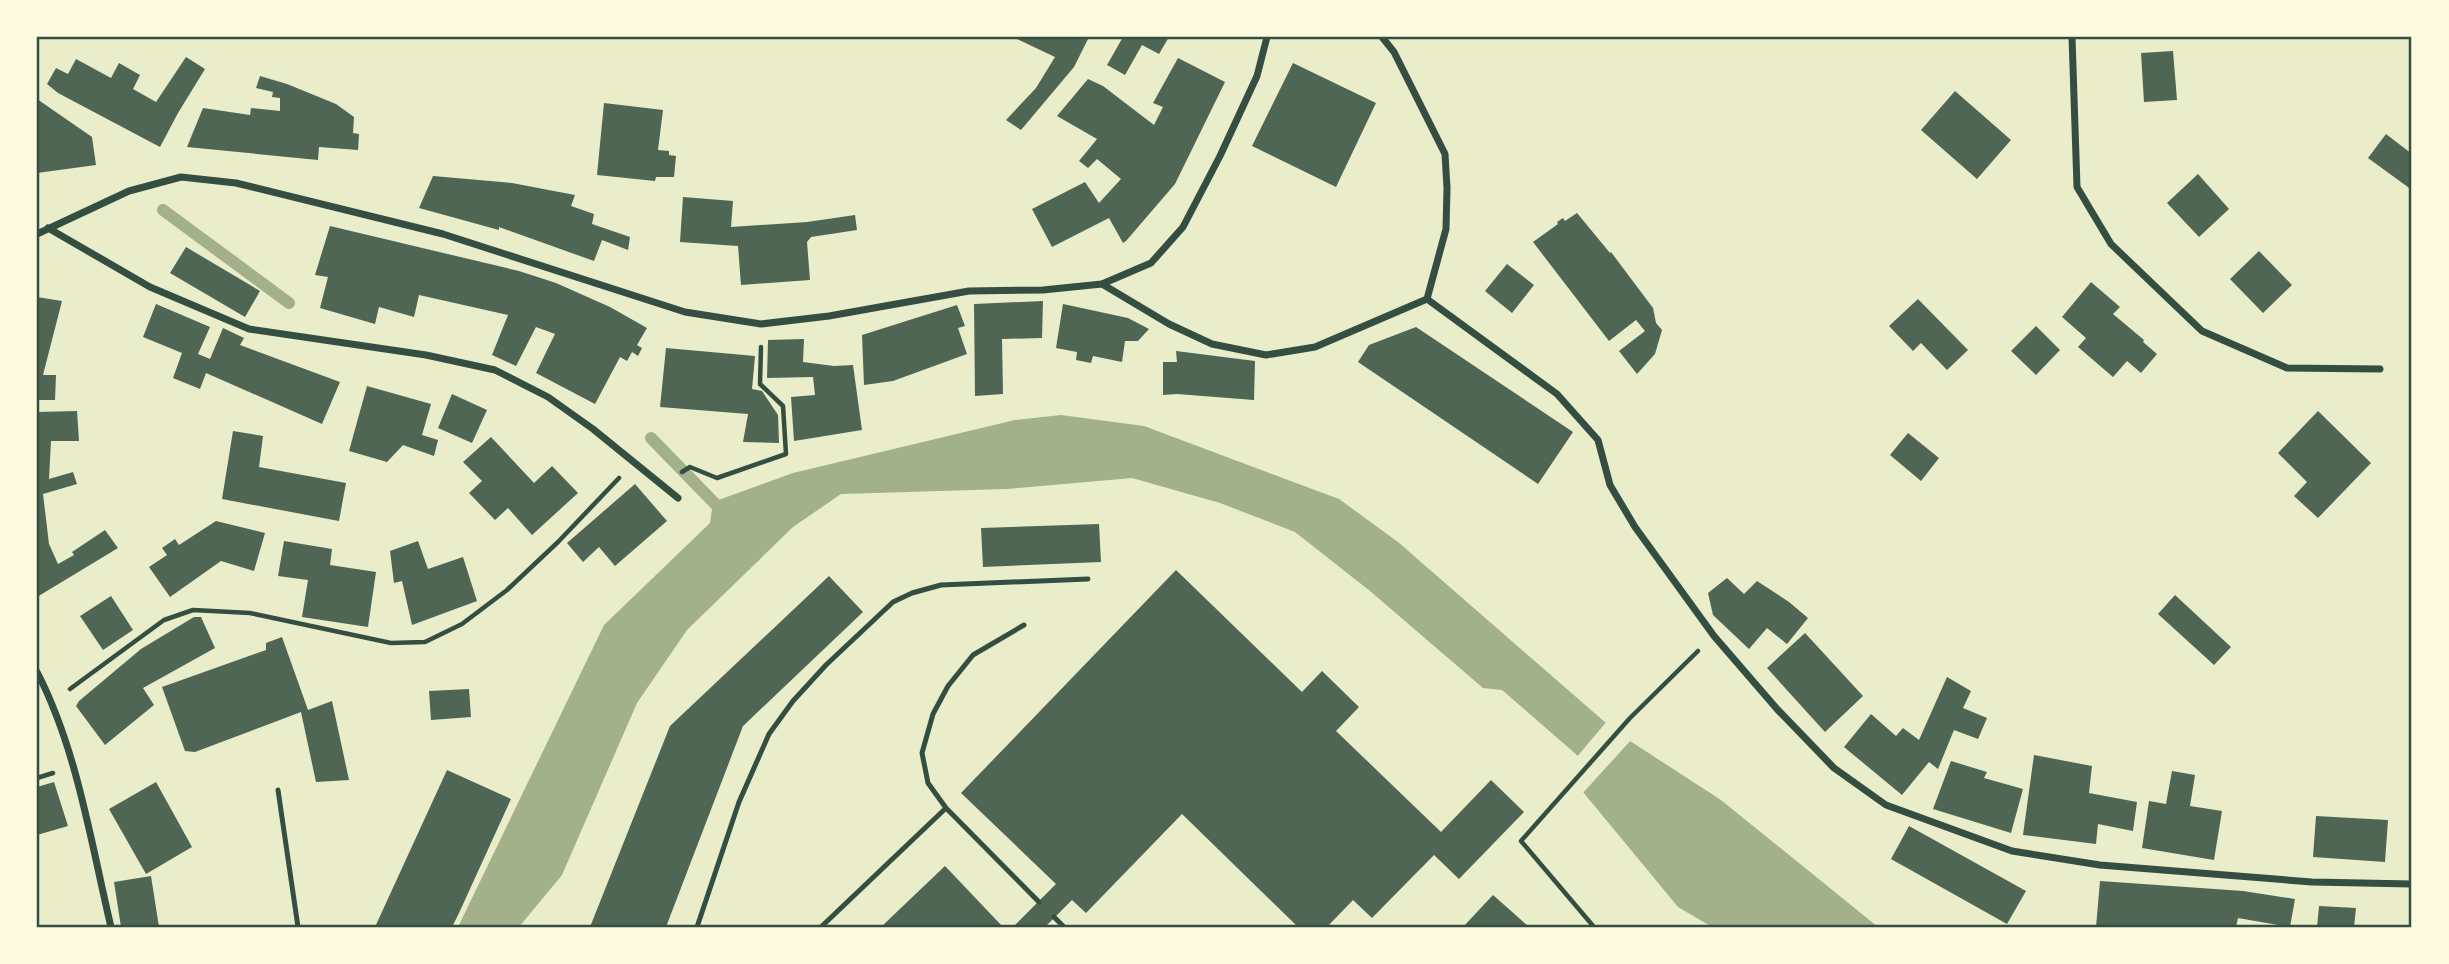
<svg xmlns="http://www.w3.org/2000/svg" width="2449" height="964" font-family="Montserrat,sans-serif">
	<rect width="100%" height="100%" fill="#e9edc9"/>
	<path fill="#a3b18a" d="M1061,415L1144,426L1339,499L1398,542L1606,723L1630,741L1721,800L1878,927H1712L1678,907L1583,792L1578,756L1502,690L1483,688L1370,591L1295,532L1220,503L1132,478L1007,489L841,494L793,527L687,630L637,703L562,875L519,927H458L604,625L710,523L713,502L793,473L1015,420Z"/>
	<path fill="#e9edc9" d="M1608,720L1632,739L1581,795L1575,759Z"/>
	<g fill="none" stroke-linecap="round" stroke-linejoin="round">
		<path stroke="#a3b18a" stroke-width="12" d="M163,210L289,303
			M651,438L724,513"/>
	</g>
	<path fill="#4f6655" d="M1013,37H1089L1074,67L1021,130L1006,120L1036,88L1055,57Z
		M1123,37H1169L1159,54L1142,45L1125,75L1107,65Z
		M2173,51L2177,100L2144,102L2141,53Z
		M186,57L205,69L178,113L160,147L58,93L47,84L56,68L68,74L76,59L111,78L119,63L140,75L133,89L156,102Z
		M1178,58L1225,82L1175,184L1126,241L1123,243L1109,218L1052,247L1032,209L1085,182L1099,203L1121,179L1097,159L1088,168L1079,161L1097,139L1057,116L1088,79L1103,86L1154,125L1163,107L1153,103Z
		M1293,63L1376,103L1336,187L1252,146Z
		M260,76L287,84L336,104L354,117L353,133L359,134L358,150L319,147L318,160L187,147L203,108L250,115L251,108L280,111V98L272,97L273,92L256,88Z
		M1955,91L2011,140L1977,179L1921,130Z
		M37,99L92,137L96,165L37,173Z
		M604,103L663,110L658,150L669,151V155L676,156L674,177H656L655,181L597,175Z
		M2386,134L2412,154V190L2368,158Z
		M2198,174L2229,209L2199,237L2167,203Z
		M433,176L512,183L575,195L571,206L594,214L592,224L630,237L628,250L602,240L594,261L499,227V230L419,208Z
		M683,197L733,201L731,227L807,222L855,215L857,230L811,237L807,242L810,280L741,285L738,246L680,242Z
		M1577,213L1610,253L1611,252L1653,308L1656,323L1662,330L1655,354L1637,374L1619,351L1645,331L1636,320L1609,341L1533,242L1558,224L1557,222L1563,218L1565,221Z
		M330,226L519,271L556,283L610,307L647,328L637,345L642,348L638,356L632,352L627,361L620,357L595,404L536,373L555,334L536,327L516,366L492,355L508,315L419,295L414,317L379,307L375,324L320,308L328,277L315,275Z
		M186,247L260,291L245,317L170,273Z
		M2259,251L2292,285L2263,313L2230,279Z
		M1507,264L1534,285L1512,313L1485,291Z
		M2091,282L2120,307L2113,314L2144,340L2143,342L2157,354L2141,373L2127,361L2113,377L2078,347L2086,338L2062,317Z
		M37,297L62,301L43,375H56L55,400H37Z
		M1918,299L1968,350L1947,370L1921,343L1913,351L1889,326Z
		M1043,301L1042,338L1002,339L1003,394L975,396L974,304Z
		M156,304L210,327L198,354L210,359L223,328L244,338L240,345L340,382L322,424L206,373L200,389L173,378L182,353L143,337Z
		M1063,304L1128,318L1149,329L1138,341H1125L1122,362L1093,356L1091,363L1076,360L1077,352L1056,348Z
		M957,305L965,326L958,328L967,354L893,381L864,385L862,335Z
		M2036,326L2060,350L2036,375L2011,351Z
		M1416,327L1573,432L1538,484L1358,362L1369,345Z
		M804,339L803,362L834,366L853,365L862,430L794,441L791,397L815,395L813,377L767,378L768,340Z
		M666,348L755,356L752,389L762,391L778,415L779,443L743,442L748,414L660,407Z
		M1176,351L1255,361L1254,400L1177,394L1163,395V362H1177Z
		M367,386L431,404L422,435L438,440L434,456L403,445L387,462L349,451Z
		M452,394L487,410L472,443L438,428Z
		M77,411L79,441H51L49,479L73,472L77,484L43,494L49,544L58,564L74,555L72,552L105,530L118,548L37,597V412Z
		M2318,411L2371,463L2318,518L2294,496L2307,482L2278,453Z
		M233,431L263,436L259,467L346,483L339,521L222,499Z
		M1908,433L1939,458L1921,481L1890,455Z
		M491,437L534,483L552,466L578,493L532,535L508,508L495,520L469,493L482,481L463,462Z
		M635,484L667,521L615,566L599,547L583,562L567,543Z
		M216,521L265,533L254,571L221,561L170,597L149,567L167,555L162,548L175,539L179,545Z
		M1099,524L1101,562L983,567L981,528Z
		M284,541L332,549L330,565L376,572L368,627L302,617L308,580L278,576Z
		M418,541L428,569L463,557L477,601L412,625L402,581L394,583L390,551Z
		M1176,570L1302,692L1322,671L1359,707L1336,731L1441,832L1491,780L1524,812L1459,879L1434,855L1372,918L1353,900L1327,927H1298L1182,814L1086,913L1072,900L1045,927H1013L1056,884L961,793Z
		M829,576L863,612L743,726L666,927H590L670,726Z
		M1727,578L1744,594L1757,581L1789,602L1808,618L1787,644L1767,628L1749,649L1713,615L1708,593Z
		M2175,595L2231,647L2214,665L2158,614Z
		M111,596L133,630L103,650L80,616Z
		M194,617H201L215,648L143,688L154,705L105,745L76,706L79,701L141,649Z
		M1805,633L1863,696L1825,732L1767,668Z
		M282,637L308,710L332,701L349,780L316,782L301,712L195,752L185,751L162,687L266,650V643Z
		M1947,677L1971,691L1963,708L1987,718L1978,739L1954,730L1938,769L1929,762L1902,795L1844,747L1871,714L1896,736L1903,728L1919,740Z
		M469,689L471,717L431,720L429,691Z
		M2034,755L2092,766L2089,793L2137,802L2133,831L2098,824L2096,844L2023,835Z
		M1951,761L1987,772L1984,778L2023,789L2011,833L1933,809Z
		M447,770L511,799L459,913L452,927H375Z
		M2172,771L2195,775L2190,806L2222,811L2214,860L2142,848L2149,801L2166,804Z
		M54,782L68,826L37,835V787Z
		M156,782L192,847L146,874L109,809Z
		M2316,816L2388,820L2385,862L2313,857Z
		M1909,826L2026,891L2007,924L1891,859Z
		M945,866L1003,927H881Z
		M151,876L159,927H121L114,882Z
		M2100,881L2243,891L2295,899L2290,927L2238,918L2236,927H2096Z
		M1493,895L1529,927H1463Z
		M2319,906L2356,908L2354,927H2317Z"/>
	<g fill="none" stroke-linecap="round" stroke-linejoin="round">
		<path stroke="#344e41" stroke-width="4.5" d="M682,472L690,467L717,478L786,454L783,406L760,384L761,347
			M70,689L164,620L193,610L250,613L391,643L425,642L462,624L507,590L558,542L619,478
			M37,778L53,773
			M1594,927L1521,841L1630,718L1698,651"/>
		<path stroke="#344e41" stroke-width="5" d="M1024,625L973,655L948,686L933,714L922,753L928,783L946,808L1039,902
			M278,790L298,927
			M1054,917L1064,927
			M697,927L739,802L769,734L793,701L826,665L893,602L912,593L941,585L1088,579
			M821,927L946,808"/>
		<path stroke="#344e41" stroke-width="7" d="M1382,37L1394,52L1445,154L1447,188L1446,229L1427,299
			M2072,37L2077,187L2111,244L2202,331L2287,368L2380,369
			M48,228L150,287L249,329L426,355L495,370L548,397L593,429L678,498
			M37,234L129,191L181,177L236,183L443,234L685,312L761,324L829,316L969,291L1043,290L1102,284L1151,263L1183,227L1220,156L1257,76L1267,37
			M1102,284L1169,324L1212,344L1266,355L1315,347L1427,299
			M1427,299L1557,394L1598,440L1610,485L1635,527L1714,636L1777,709L1834,768L1886,805L2012,851L2100,865L2312,882L2412,884
			M37,672C77,749 91,843 111,927"/>
	</g>
	<rect width="2449" height="964" fill="none" stroke="#fefae0" stroke-width="77"/>
	<rect x="38" y="38" width="2372" height="888" fill="none" stroke="#344e41" stroke-width="2.5"/>
</svg>
